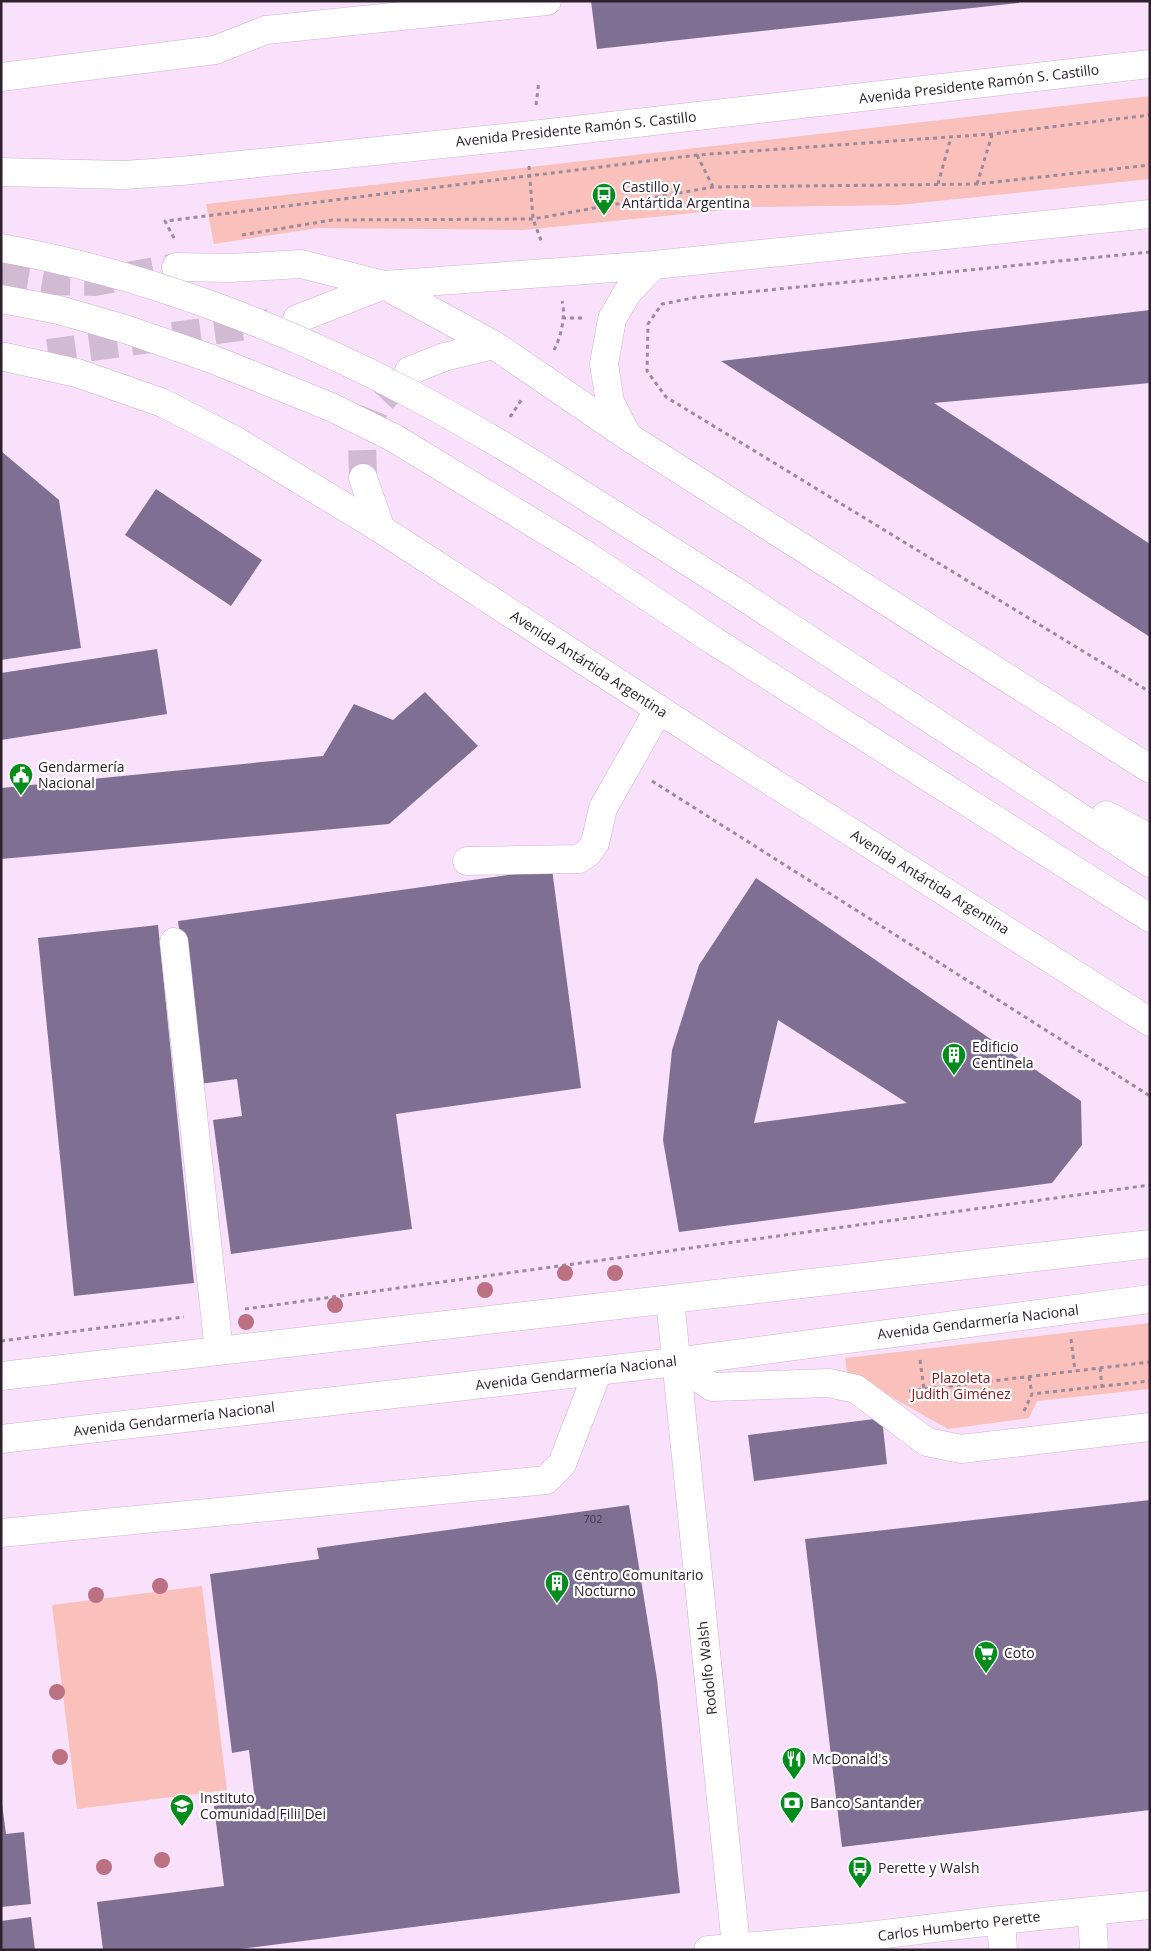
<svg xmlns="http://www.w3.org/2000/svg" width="1151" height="1951" font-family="'Open Sans',sans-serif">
	<rect width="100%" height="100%" fill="#fae1fb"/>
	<path fill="#fac1bc" d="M1150,96V179L899,205L755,207L523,230L318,228L214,244L206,204Z
		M1150,1323V1389L1037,1401L1029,1418L948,1429L847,1372L845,1358Z
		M202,1586L227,1790L77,1809L52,1605Z"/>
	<path fill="#7f7093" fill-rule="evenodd" d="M591,1H1019V3L597,49Z
		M1150,310V383L934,403L1150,544V637L721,361Z
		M1,451L59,500L81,648L1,660Z
		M156,489L262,560L231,606L125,535Z
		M157,649L167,714L1,740V673Z
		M425,692L478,746L389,824L1,859V788L323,756L354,704L393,720Z
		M552,869L581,1088L396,1114L412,1229L231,1254L213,1120L242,1116L237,1079L200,1084L178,921Z
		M756,878L1081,1101L1082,1145L1052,1183L679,1232L663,1140L672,1050L699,965ZM778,1020L907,1103L754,1123Z
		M158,925L194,1283L74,1296L38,938Z
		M882,1418L887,1464L754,1481L748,1435Z
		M1150,1500V1810L842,1847L805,1539Z
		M629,1505L657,1679L680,1893L232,1950H103L97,1902L224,1886L214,1806L255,1801L249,1750L232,1753L210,1574L319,1559L317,1548Z
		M1,1796L6,1834L24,1832L31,1904L1,1907Z
		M31,1917L35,1950H1V1921Z"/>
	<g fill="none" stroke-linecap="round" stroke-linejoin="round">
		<path stroke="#d1bbd2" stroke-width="28" stroke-dasharray="28 14" stroke-linecap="butt" d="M1,273L49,281L95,282L176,267
			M48,353L269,323
			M363,478L362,441L376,406L409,371"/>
		<defs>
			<path id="minor" d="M1,77L215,50L266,30L547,1
				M467,861L579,859L588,853L595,843L603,808L659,709
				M174,942L219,1351
				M670,1300L736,1946
				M675,1362L712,1387L829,1383L856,1389L927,1442L961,1449L1150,1427
				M1,1376L1150,1244
				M1,1439L675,1362L1150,1299
				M1,1533L546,1480L562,1464L598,1371
				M1092,1912L1094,1950
				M1001,1920L1003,1950
				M708,1950L860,1937L1001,1920L1150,1905"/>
			<path id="major" d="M1,172L124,175L181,171L532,135L1150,64
				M176,267L231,268L301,264L384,285L494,345L627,436L1150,769
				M297,319L384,285L654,265L1150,214
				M5,357L77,373L163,403L236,441L381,529L720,749L1150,1022
				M409,371L444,357L494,345
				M627,435L610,402L604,364L612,319L627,293L654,265
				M363,478L381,529"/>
			<path id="highway" d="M738,593L1150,863
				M711,639L1150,918
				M1106,815L1150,838"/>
		</defs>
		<use href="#minor" stroke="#cfb1d1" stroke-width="29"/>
		<use href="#major" stroke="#cfb1d1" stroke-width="29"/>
		<use href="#highway" stroke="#cfb1d1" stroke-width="29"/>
		<path stroke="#9c8a9d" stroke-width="3" stroke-dasharray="4 4" stroke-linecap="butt" d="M536,105L539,81
			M697,155L713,187
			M529,166L533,219L542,243
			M938,184L951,137
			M977,184L992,135
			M242,235L332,220L533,219L713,187L977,184L1150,165
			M174,238L165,221L697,155L992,134L1150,115
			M1150,252L698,297L662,304L648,324L647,371L666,397L1150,692
			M562,318H582
			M554,350C561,337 566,315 562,301
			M510,417L522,399
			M652,781L1150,1096
			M245,1309L1150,1185
			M1071,1339L1075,1371
			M1,1341L184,1317
			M920,1360L924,1389
			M1100,1368L1102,1387
			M1029,1377L1032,1394
			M909,1391L1150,1362
			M1024,1411L1032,1394L1150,1381"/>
		<use href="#minor" stroke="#fff" stroke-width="28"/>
		<use href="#major" stroke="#fff" stroke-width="28"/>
		<use href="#highway" stroke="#fff" stroke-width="28"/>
		<defs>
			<path id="highway-bridge" d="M1,248C142,273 284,327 411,394C523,453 630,526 738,593
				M1,299L59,310L125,329L212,359L331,407L394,438L581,552L711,639"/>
		</defs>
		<use href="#highway-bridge" stroke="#cfb1d1" stroke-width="29" stroke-linecap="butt"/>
		<use href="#highway-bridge" stroke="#fff" stroke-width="28"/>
	</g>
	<g fill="#bb7181">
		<circle cx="565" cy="1273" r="8"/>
		<circle cx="615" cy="1273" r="8"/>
		<circle cx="485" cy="1290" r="8"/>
		<circle cx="335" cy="1305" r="8"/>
		<circle cx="246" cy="1322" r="8"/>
		<circle cx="160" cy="1586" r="8"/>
		<circle cx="96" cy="1595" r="8"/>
		<circle cx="57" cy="1692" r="8"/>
		<circle cx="60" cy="1757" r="8"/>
		<circle cx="162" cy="1860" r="8"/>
		<circle cx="104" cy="1867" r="8"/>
	</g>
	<defs>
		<symbol id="bus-pin" viewBox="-11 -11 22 30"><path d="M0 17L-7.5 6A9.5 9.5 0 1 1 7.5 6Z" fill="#028c1b" stroke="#fff"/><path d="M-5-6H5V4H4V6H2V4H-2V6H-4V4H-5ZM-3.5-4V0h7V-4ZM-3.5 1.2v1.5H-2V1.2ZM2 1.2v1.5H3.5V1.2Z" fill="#fff"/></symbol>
		<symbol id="civic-pin" viewBox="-11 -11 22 30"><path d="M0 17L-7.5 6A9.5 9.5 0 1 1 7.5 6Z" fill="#028c1b" stroke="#fff"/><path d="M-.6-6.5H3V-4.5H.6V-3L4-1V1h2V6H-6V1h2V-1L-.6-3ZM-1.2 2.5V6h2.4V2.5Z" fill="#fff"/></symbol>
		<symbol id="building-pin" viewBox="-11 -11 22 30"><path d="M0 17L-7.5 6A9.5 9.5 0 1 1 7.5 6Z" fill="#028c1b" stroke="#fff"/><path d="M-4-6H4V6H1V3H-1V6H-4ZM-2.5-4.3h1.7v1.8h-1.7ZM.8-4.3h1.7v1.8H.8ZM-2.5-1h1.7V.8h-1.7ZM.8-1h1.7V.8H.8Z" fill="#fff"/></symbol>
		<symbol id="supermarket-pin" viewBox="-11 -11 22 30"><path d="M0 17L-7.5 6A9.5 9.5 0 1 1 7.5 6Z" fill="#028c1b" stroke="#fff"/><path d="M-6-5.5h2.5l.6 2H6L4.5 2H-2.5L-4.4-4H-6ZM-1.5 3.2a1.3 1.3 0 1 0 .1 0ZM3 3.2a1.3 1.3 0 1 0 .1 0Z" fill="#fff"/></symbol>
		<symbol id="restaurant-pin" viewBox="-11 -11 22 30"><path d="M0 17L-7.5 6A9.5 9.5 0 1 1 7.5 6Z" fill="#028c1b" stroke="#fff"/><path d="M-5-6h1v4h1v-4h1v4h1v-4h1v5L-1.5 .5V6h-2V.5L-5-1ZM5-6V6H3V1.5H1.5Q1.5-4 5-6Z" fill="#fff"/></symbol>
		<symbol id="bank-pin" viewBox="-11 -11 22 30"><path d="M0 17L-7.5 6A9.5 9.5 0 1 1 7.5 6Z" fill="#028c1b" stroke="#fff"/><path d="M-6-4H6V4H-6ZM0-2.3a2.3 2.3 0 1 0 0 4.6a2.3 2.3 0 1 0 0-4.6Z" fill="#fff"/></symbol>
		<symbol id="school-pin" viewBox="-11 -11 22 30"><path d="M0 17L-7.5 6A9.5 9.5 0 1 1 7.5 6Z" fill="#028c1b" stroke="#fff"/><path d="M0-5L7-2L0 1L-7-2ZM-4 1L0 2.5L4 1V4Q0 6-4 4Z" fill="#fff"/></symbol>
	</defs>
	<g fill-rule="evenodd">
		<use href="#bus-pin" x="590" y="181" width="28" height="38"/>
		<use href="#civic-pin" x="7" y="761" width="28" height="38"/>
		<use href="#building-pin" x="940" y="1041" width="28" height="38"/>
		<use href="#building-pin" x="543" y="1569" width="28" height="38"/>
		<use href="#supermarket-pin" x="972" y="1639" width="28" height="38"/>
		<use href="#restaurant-pin" x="780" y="1745" width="28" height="38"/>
		<use href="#bank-pin" x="778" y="1789" width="28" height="38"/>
		<use href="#school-pin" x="168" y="1792" width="28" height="38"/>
		<use href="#bus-pin" x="846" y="1854" width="28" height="38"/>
	</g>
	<g text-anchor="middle" stroke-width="4.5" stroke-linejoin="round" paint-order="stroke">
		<g font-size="11" fill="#413546">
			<text x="593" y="1523">702</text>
		</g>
		<g font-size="14" fill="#2c212d" stroke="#fff">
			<text transform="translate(979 84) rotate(-7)" y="5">Avenida Presidente Ramón S. Castillo</text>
			<text transform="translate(576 129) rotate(-6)" y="5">Avenida Presidente Ramón S. Castillo</text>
			<text transform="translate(589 664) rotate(33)" y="5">Avenida Antártida Argentina</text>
			<text transform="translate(930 882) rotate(32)" y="5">Avenida Antártida Argentina</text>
			<text transform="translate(978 1322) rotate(-7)" y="5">Avenida Gendarmería Nacional</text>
			<text transform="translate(576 1373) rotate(-7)" y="5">Avenida Gendarmería Nacional</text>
			<text transform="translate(174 1419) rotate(-7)" y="5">Avenida Gendarmería Nacional</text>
			<text transform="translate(707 1668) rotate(-96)" y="5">Rodolfo Walsh</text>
			<text transform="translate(959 1926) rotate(-7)" y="5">Carlos Humberto Perette</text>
		</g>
		<g font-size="14" fill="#2c212d" stroke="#fff" text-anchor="start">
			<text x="622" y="192">Castillo y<tspan x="622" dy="16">Antártida Argentina</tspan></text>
			<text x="38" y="772">Gendarmería<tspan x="38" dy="16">Nacional</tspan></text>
			<text x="972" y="1052">Edificio<tspan x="972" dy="16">Centinela</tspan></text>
			<text x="574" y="1580">Centro Comunitario<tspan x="574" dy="16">Nocturno</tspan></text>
			<text x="1004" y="1658">Coto</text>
			<text x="812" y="1764">McDonald's</text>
			<text x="200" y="1803">Instituto<tspan x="200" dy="16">Comunidad Filii Dei</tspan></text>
			<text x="810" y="1808">Banco Santander</text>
			<text x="878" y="1873">Perette y Walsh</text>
		</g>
		<g font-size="14" fill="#87151d" stroke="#fff">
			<text x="961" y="1383">Plazoleta<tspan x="961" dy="16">Judith Giménez</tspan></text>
		</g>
	</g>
	<rect width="1151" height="1951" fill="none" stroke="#2c212d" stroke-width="5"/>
</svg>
